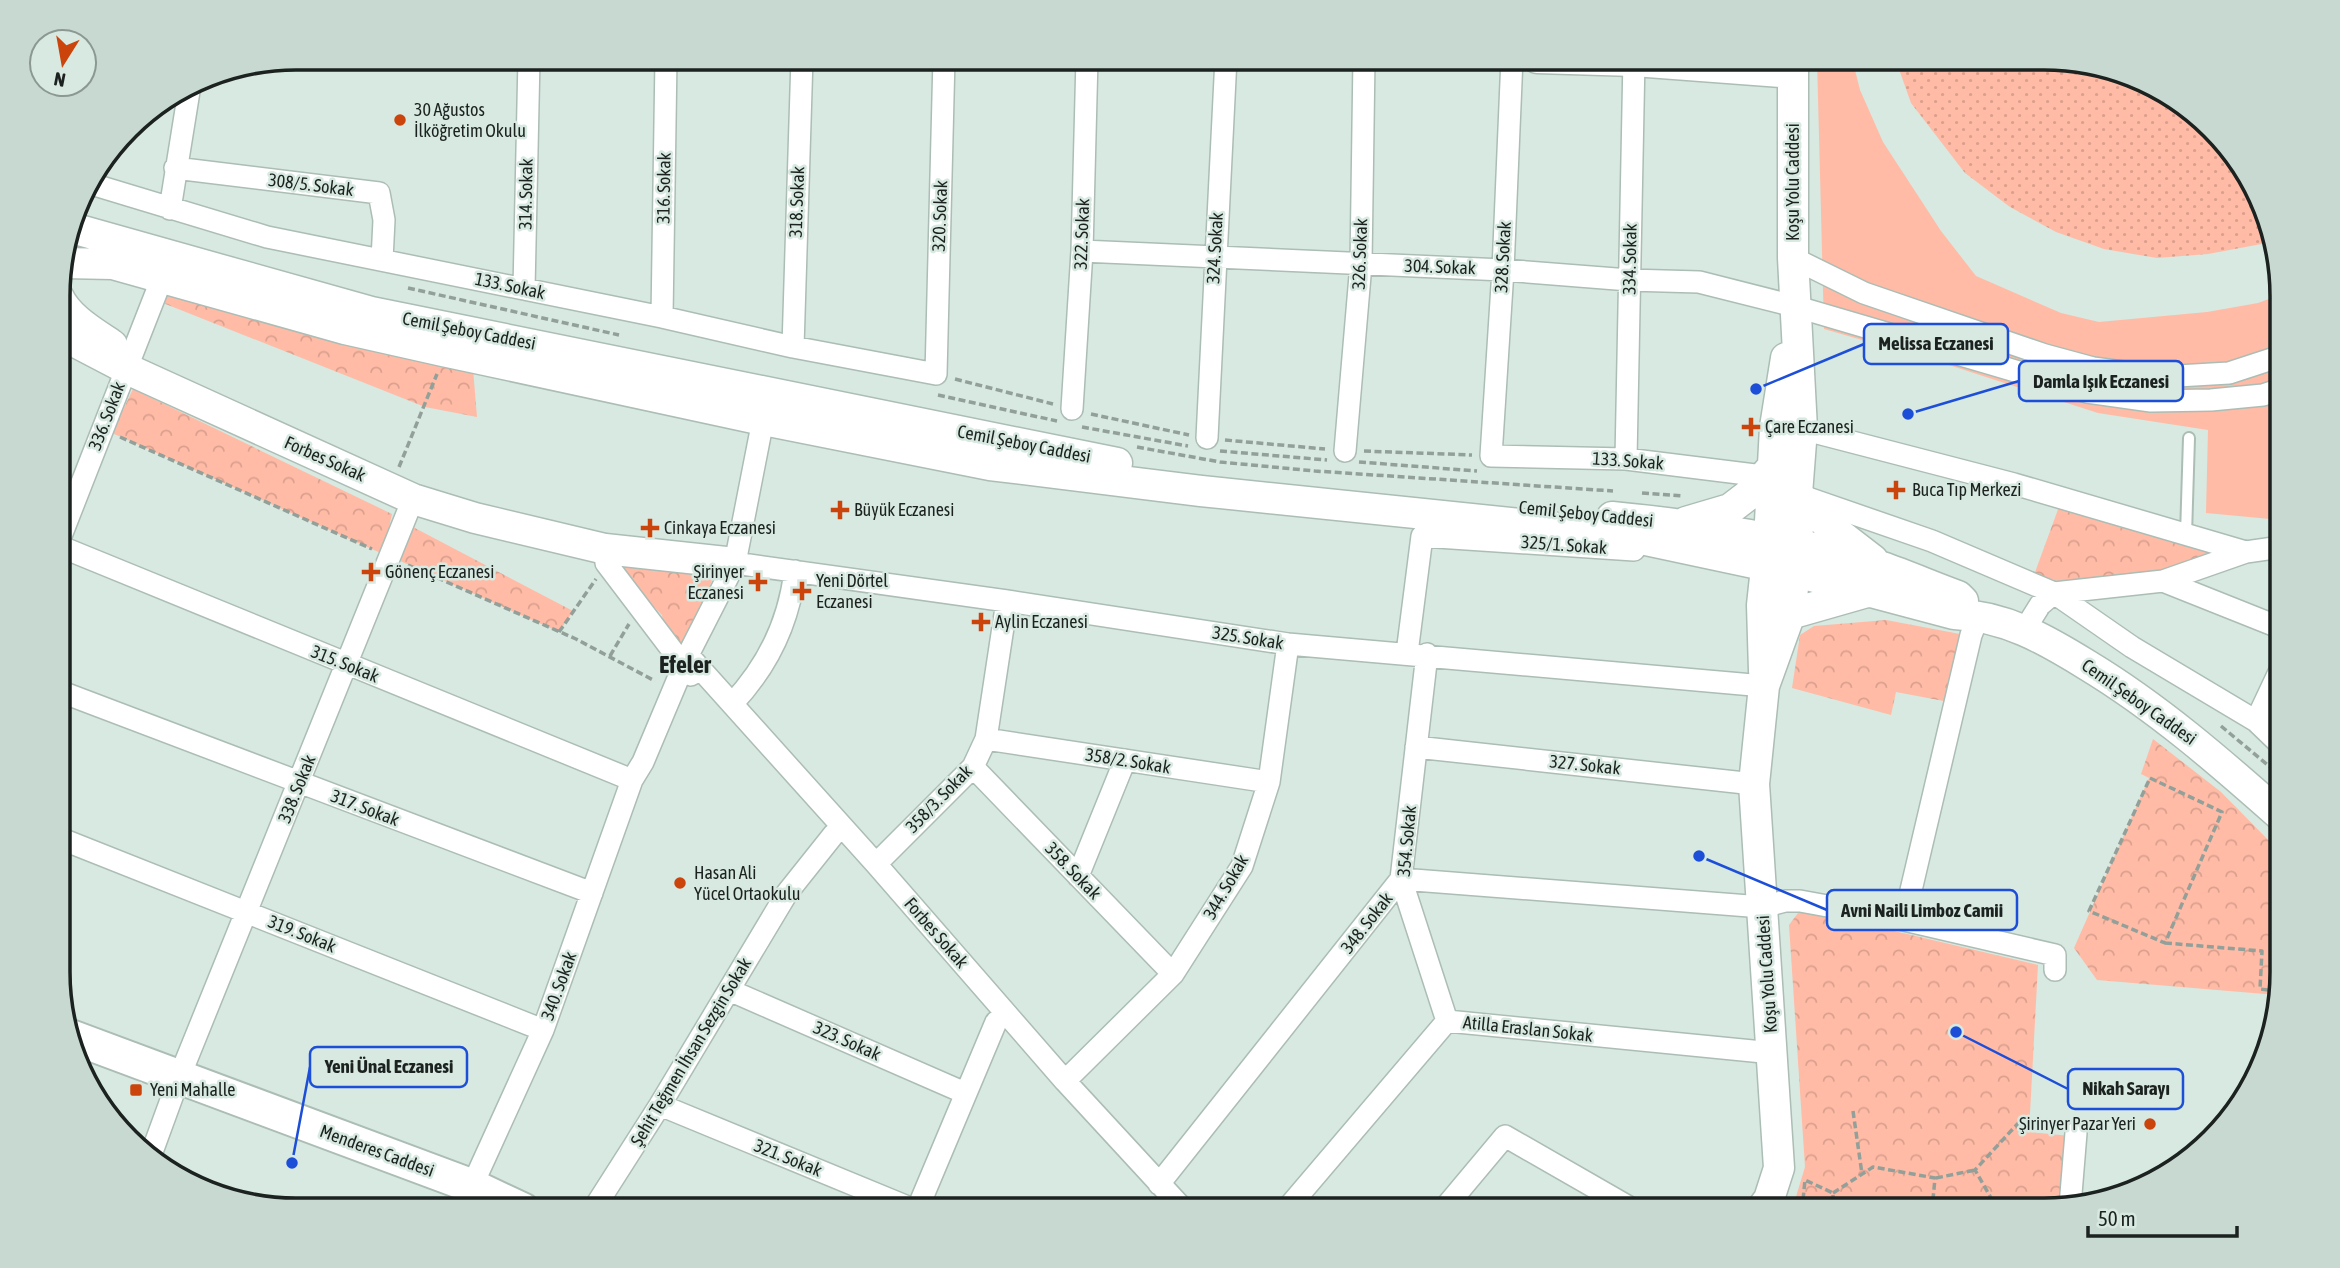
<svg xmlns="http://www.w3.org/2000/svg" width="2340" height="1268" font-family="'Asap Condensed',sans-serif">
	<defs>
		<pattern id="grass-dots" width="8" height="8" patternUnits="userSpaceOnUse" patternTransform="scale(1.75)"><rect width="8" height="8" fill="#ffbba6"/><path d="M2 2h.1M6 6h.1" fill="none" stroke="#daa08e" stroke-width="1.8" stroke-linecap="round"/></pattern>
		<pattern id="park-crowns" width="20" height="18" patternUnits="userSpaceOnUse" patternTransform="scale(1.75)"><rect width="20" height="18" fill="#ffbba6"/><path d="M2 6a3 3 0 1 1 6 0M12 15a3 3 0 1 1 6 0" fill="none" stroke="#daa08e"/></pattern>
	</defs>
	<rect width="100%" height="100%" fill="#d7e9e1"/>
	<path fill="url(#grass-dots)" d="M1895,58H2044L2150,82L2242,163L2272,242L2208,254L2157,258L2104,249L2056,232L2010,207L1965,173L1911,103Z"/>
	<path fill="url(#park-crowns)" d="M170,291L473,369L477,417L425,407L163,303Z
		M133,389L392,514L383,554L112,433Z
		M2060,504L2224,553L2177,568L2082,587L2034,575Z
		M411,526L573,611L559,632L398,560Z
		M621,561L715,572L687,648L665,634L662,615L623,575Z
		M1886,620L1960,634L1962,644L1949,702L1896,692L1891,715L1792,688L1800,635L1814,626Z
		M2153,739L2221,792L2282,854V973L2277,995L2097,980L2074,948L2149,778L2141,774Z
		M1801,909L2038,965L2029,1132L2071,1136L2064,1208L1792,1210L1805,1167L1789,925Z"/>
	<path fill="#ffbba6" d="M1817,58H1852L1860,90L1883,142L1941,231L1976,276L2061,313L2099,322L2207,312L2258,303L2280,295L2281,520L2206,513L2208,430L2098,413L1952,366L1824,329Z"/>
	<g fill="none" stroke-linecap="round" stroke-linejoin="round">
		<defs>
			<path id="lane" d="M2186,535L2189,438"/>
			<path id="street" d="M1512,58L1503,270L1491,456L1626,459L1763,476
				M175,168L379,193L384,220L382,260
				M88,183L267,237L662,317L793,347L936,374L944,58
				M170,209L190,85
				M1082,251L1503,270L1629,280L1699,282L1794,306L2087,392L2151,401L2211,400L2263,395L2281,389
				M1793,258L1864,293L2045,355L2093,368L2160,377L2229,373L2281,356
				M524,289L529,58
				M662,317L666,58
				M793,347L802,58
				M1072,409L1082,251L1087,58
				M763,420L735,563L688,655L876,864L1065,1081L1184,1210
				M1802,429L2014,484L2246,552
				M1207,438L1226,58
				M1345,451L1361,264L1364,58
				M1626,459L1634,58
				M1802,496L1932,541L2054,593L2132,647L2256,721
				M59,541L162,278
				M59,546L632,780
				M605,549L606,563L691,675
				M735,563L1007,601L1288,644L1764,686
				M2163,581L2281,628
				M2025,629L2040,605L2054,593L2163,581L2246,552L2281,547
				M1407,653L1422,536L1634,550
				M1427,654L1401,879L1447,1021
				M2281,668L2256,721L2282,746
				M59,691L592,893
				M732,704C767,667 789,622 795,571
				M986,739L1269,782
				M1416,747L1754,784
				M973,767L1173,974
				M59,838L543,1030
				M876,864L973,767L986,739L1007,601
				M1078,876L1125,760
				M1401,879L1762,907L1785,901H1800L1904,920L1971,635L1979,615
				M1904,920L2055,955V970
				M729,990L965,1093
				M1447,1021L1773,1053
				M1065,1081L1173,974L1242,866L1269,782L1288,644
				M660,1105L915,1210
				M152,1152L179,1078L413,499
				M1159,1184L1401,879
				M472,1186L543,1030L632,780L643,762L688,655
				M2070,1206L2076,1133
				M593,1210L660,1105L787,893L834,834
				M917,1210L996,1022
				M1286,1210L1447,1021
				M1443,1210L1505,1136L1634,1210"/>
			<path id="secondary" d="M1537,58L1634,61L1793,73
				M72,228L371,312L1117,463
				M63,263L113,264L345,329L443,351L763,420L990,465L1201,491L1618,534L1796,572L1954,614C2005,616 2045,639 2087,665C2158,708 2220,762 2282,817
				M58,296C68,318 93,332 112,345
				M58,333L125,368L413,499L475,518L605,549L735,563
				M1797,494L1829,526L1873,560
				M1612,517C1702,526 1796,539 1882,567C1908,576 1933,587 1958,596L1963,601
				M1686,522L1730,509L1747,496L1774,465
				M1790,614L1867,592
				M1764,671L1762,605L1769,540L1775,427L1786,358
				M1761,1210L1769,1199L1779,1168L1754,784L1764,686L1790,614L1798,545L1797,494L1802,429L1793,258V58"/>
			<path id="primary" d="M72,1037L472,1186L523,1210"/>
		</defs>
		<use href="#lane" stroke="#acbdb5" stroke-width="14"/>
		<use href="#street" stroke="#acbdb5" stroke-width="24"/>
		<use href="#secondary" stroke="#acbdb5" stroke-width="33"/>
		<use href="#primary" stroke="#acbdb5" stroke-width="37"/>
		<path stroke="#92a099" stroke-width="3.5" stroke-dasharray="7 3.5" stroke-linecap="butt" d="M408,288L619,335
			M955,379L1053,404
			M938,395L1057,421
			M1091,414L1189,435
			M1082,427L1188,446
			M120,437L372,549
			M1225,440L1325,449
			M1137,447L1220,462L1315,471L1613,491
			M1220,451L1327,460
			M1364,451L1472,455
			M1359,462L1477,471
			M399,467L437,374
			M1642,493L1683,496
			M408,565L576,639L655,681
			M559,632L596,579
			M610,656L629,624
			M2221,726L2282,777
			M2150,778L2222,812L2165,943L2089,911Z
			M2165,943L2262,951L2260,989L2278,991
			M1853,1111L1862,1174
			M1936,1178L1975,1170
			M1833,1193L1873,1167L1935,1178L1932,1210
			M1802,1210L1805,1180L1833,1193V1210
			M1998,1210L1975,1170L2022,1119"/>
		<use href="#lane" stroke="#fff" stroke-width="10"/>
		<use href="#street" stroke="#fff" stroke-width="21"/>
		<use href="#secondary" stroke="#fff" stroke-width="30"/>
		<use href="#primary" stroke="#fff" stroke-width="33"/>
	</g>
	<g fill="#ca440c" stroke="#d7e9e1" stroke-width="2.5">
		<circle cx="400" cy="120" r="7"/>
		<path d="M1747.5 416.5h7v7h7v7h-7v7h-7v-7h-7v-7h7z"/>
		<path d="M1892.5 479.5h7v7h7v7h-7v7h-7v-7h-7v-7h7z"/>
		<path d="M836.5 499.5h7v7h7v7h-7v7h-7v-7h-7v-7h7z"/>
		<path d="M646.5 517.5h7v7h7v7h-7v7h-7v-7h-7v-7h7z"/>
		<path d="M367.5 561.5h7v7h7v7h-7v7h-7v-7h-7v-7h7z"/>
		<path d="M754.5 571.5h7v7h7v7h-7v7h-7v-7h-7v-7h7z"/>
		<path d="M798.5 580.5h7v7h7v7h-7v7h-7v-7h-7v-7h7z"/>
		<path d="M977.5 611.5h7v7h7v7h-7v7h-7v-7h-7v-7h7z"/>
		<circle cx="680" cy="883" r="7"/>
		<rect x="129" y="1083" width="14" height="14" rx="3.5"/>
		<circle cx="2150" cy="1124" r="7"/>
	</g>
	<g text-anchor="middle" stroke-width="5" stroke-linejoin="round" paint-order="stroke">
		<g font-size="18" fill="#1b221f" stroke="#d7e9e1" text-anchor="start">
			<text x="414" y="116">30 Ağustos<tspan x="414" dy="21">İlköğretim Okulu</tspan></text>
			<text x="1765" y="433">Çare Eczanesi</text>
			<text x="1912" y="496">Buca Tıp Merkezi</text>
			<text x="854" y="516">Büyük Eczanesi</text>
			<text x="664" y="534">Cinkaya Eczanesi</text>
			<text x="385" y="578">Gönenç Eczanesi</text>
			<text x="744" y="578" text-anchor="end">Şirinyer<tspan x="744" dy="21">Eczanesi</tspan></text>
			<text x="816" y="587">Yeni Dörtel<tspan x="816" dy="21">Eczanesi</tspan></text>
			<text x="995" y="628">Aylin Eczanesi</text>
			<text x="694" y="879">Hasan Ali<tspan x="694" dy="21">Yücel Ortaokulu</tspan></text>
			<text x="150" y="1096">Yeni Mahalle</text>
			<text x="2136" y="1130" text-anchor="end">Şirinyer Pazar Yeri</text>
		</g>
		<g font-size="18" fill="#1b221f" stroke="#d7e9e1">
			<text transform="translate(1793 182) rotate(-90)" y="6">Koşu Yolu Caddesi</text>
			<text transform="translate(311 185) rotate(7)" y="6">308/5. Sokak</text>
			<text transform="translate(664 188) rotate(-89)" y="6">316. Sokak</text>
			<text transform="translate(526 194) rotate(-89)" y="6">314. Sokak</text>
			<text transform="translate(797 202) rotate(-88)" y="6">318. Sokak</text>
			<text transform="translate(940 216) rotate(-88)" y="6">320. Sokak</text>
			<text transform="translate(1082 234) rotate(-88)" y="6">322. Sokak</text>
			<text transform="translate(1215 248) rotate(-87)" y="6">324. Sokak</text>
			<text transform="translate(1360 254) rotate(-88)" y="6">326. Sokak</text>
			<text transform="translate(1503 257) rotate(-87)" y="6">328. Sokak</text>
			<text transform="translate(1630 259) rotate(-89)" y="6">334. Sokak</text>
			<text transform="translate(1440 267) rotate(2)" y="6">304. Sokak</text>
			<text transform="translate(510 286) rotate(12)" y="6">133. Sokak</text>
			<text transform="translate(469 331) rotate(11)" y="6">Cemil Şeboy Caddesi</text>
			<text transform="translate(107 416) rotate(-69)" y="6">336. Sokak</text>
			<text transform="translate(1024 444) rotate(11)" y="6">Cemil Şeboy Caddesi</text>
			<text transform="translate(325 459) rotate(24)" y="6">Forbes Sokak</text>
			<text transform="translate(1628 461) rotate(4)" y="6">133. Sokak</text>
			<text transform="translate(1586 514) rotate(6)" y="6">Cemil Şeboy Caddesi</text>
			<text transform="translate(1564 545) rotate(4)" y="6">325/1. Sokak</text>
			<text transform="translate(1248 638) rotate(9)" y="6">325. Sokak</text>
			<text transform="translate(345 664) rotate(22)" y="6">315. Sokak</text>
			<text transform="translate(2139 702) rotate(35)" y="6">Cemil Şeboy Caddesi</text>
			<text transform="translate(1128 761) rotate(9)" y="6">358/2. Sokak</text>
			<text transform="translate(1585 765) rotate(6)" y="6">327. Sokak</text>
			<text transform="translate(297 789) rotate(-68)" y="6">338. Sokak</text>
			<text transform="translate(939 799) rotate(-46)" y="6">358/3. Sokak</text>
			<text transform="translate(365 808) rotate(21)" y="6">317. Sokak</text>
			<text transform="translate(1407 841) rotate(-85)" y="6">354. Sokak</text>
			<text transform="translate(1073 871) rotate(46)" y="6">358. Sokak</text>
			<text transform="translate(1226 887) rotate(-60)" y="6">344. Sokak</text>
			<text transform="translate(1367 923) rotate(-52)" y="6">348. Sokak</text>
			<text transform="translate(936 933) rotate(49)" y="6">Forbes Sokak</text>
			<text transform="translate(302 934) rotate(22)" y="6">319. Sokak</text>
			<text transform="translate(1767 974) rotate(-94)" y="6">Koşu Yolu Caddesi</text>
			<text transform="translate(559 986) rotate(-70)" y="6">340. Sokak</text>
			<text transform="translate(1528 1029) rotate(6)" y="6">Atilla Eraslan Sokak</text>
			<text transform="translate(847 1041) rotate(24)" y="6">323. Sokak</text>
			<text transform="translate(691 1052) rotate(-59)" y="6">Şehit Teğmen İhsan Sezgin Sokak</text>
			<text transform="translate(377 1151) rotate(20)" y="6">Menderes Caddesi</text>
			<text transform="translate(788 1158) rotate(22)" y="6">321. Sokak</text>
		</g>
		<g font-size="24" font-weight="bold" fill="#1b221f" stroke="#d7e9e1">
			<text x="685" y="673">Efeler</text>
		</g>
	</g>
	<path d="M0 0H2340V1268H0ZM296 70H2044A226 226 0 0 1 2270 296V972A226 226 0 0 1 2044 1198H296A226 226 0 0 1 70 972V296A226 226 0 0 1 296 70Z" fill="#c8d9d1" fill-rule="evenodd"/>
	<path fill="none" stroke="#1b221f" stroke-width="3.5" d="M296 70H2044A226 226 0 0 1 2270 296V972A226 226 0 0 1 2044 1198H296A226 226 0 0 1 70 972V296A226 226 0 0 1 296 70Z"/>
	<path fill="none" stroke="#1d4ed8" stroke-width="2.5" d="M1756 389L1864 344M1908 414L2019 381M1699 856L1827 910M292 1163L310 1067M1956 1032L2068 1089"/>
	<g fill="#1d4ed8" stroke="#d7e9e1" stroke-width="2.5">
		<circle cx="1756" cy="389" r="7"/>
		<circle cx="1908" cy="414" r="7"/>
		<circle cx="1699" cy="856" r="7"/>
		<circle cx="292" cy="1163" r="7"/>
		<circle cx="1956" cy="1032" r="7"/>
	</g>
	<g fill="#d7e9e1" stroke="#1d4ed8" stroke-width="2.5">
		<rect x="1864" y="324" width="144" height="40" rx="7"/>
		<rect x="2019" y="361" width="164" height="40" rx="7"/>
		<rect x="1827" y="890" width="190" height="40" rx="7"/>
		<rect x="310" y="1047" width="157" height="40" rx="7"/>
		<rect x="2068" y="1069" width="115" height="40" rx="7"/>
	</g>
	<g font-size="19" text-anchor="middle" font-weight="bold" fill="#1b221f">
		<text x="1936" y="350">Melissa Eczanesi</text>
		<text x="2101" y="388">Damla Işık Eczanesi</text>
		<text x="1922" y="917">Avni Naili Limboz Camii</text>
		<text x="389" y="1073">Yeni Ünal Eczanesi</text>
		<text x="2126" y="1095">Nikah Sarayı</text>
	</g>
	<g transform="translate(63 63) rotate(191)"><circle r="33" fill="#d7e9e1" stroke="#8c9993" stroke-width="2"/>
	<path d="M0-5L12 26L0 18L-12 26Z" fill="#ca440c"/>
	<text y="-10" font-size="19" font-weight="bold" text-anchor="middle" fill="#1b221f">N</text>
	</g>
	<path d="M2088 1226v10h149v-10" fill="none" stroke="#1b221f" stroke-width="3.5"/>
	<text x="2098" y="1226" font-size="21" fill="#1b221f" stroke="#d7e9e1" stroke-width="5" paint-order="stroke">50 m</text>
</svg>
